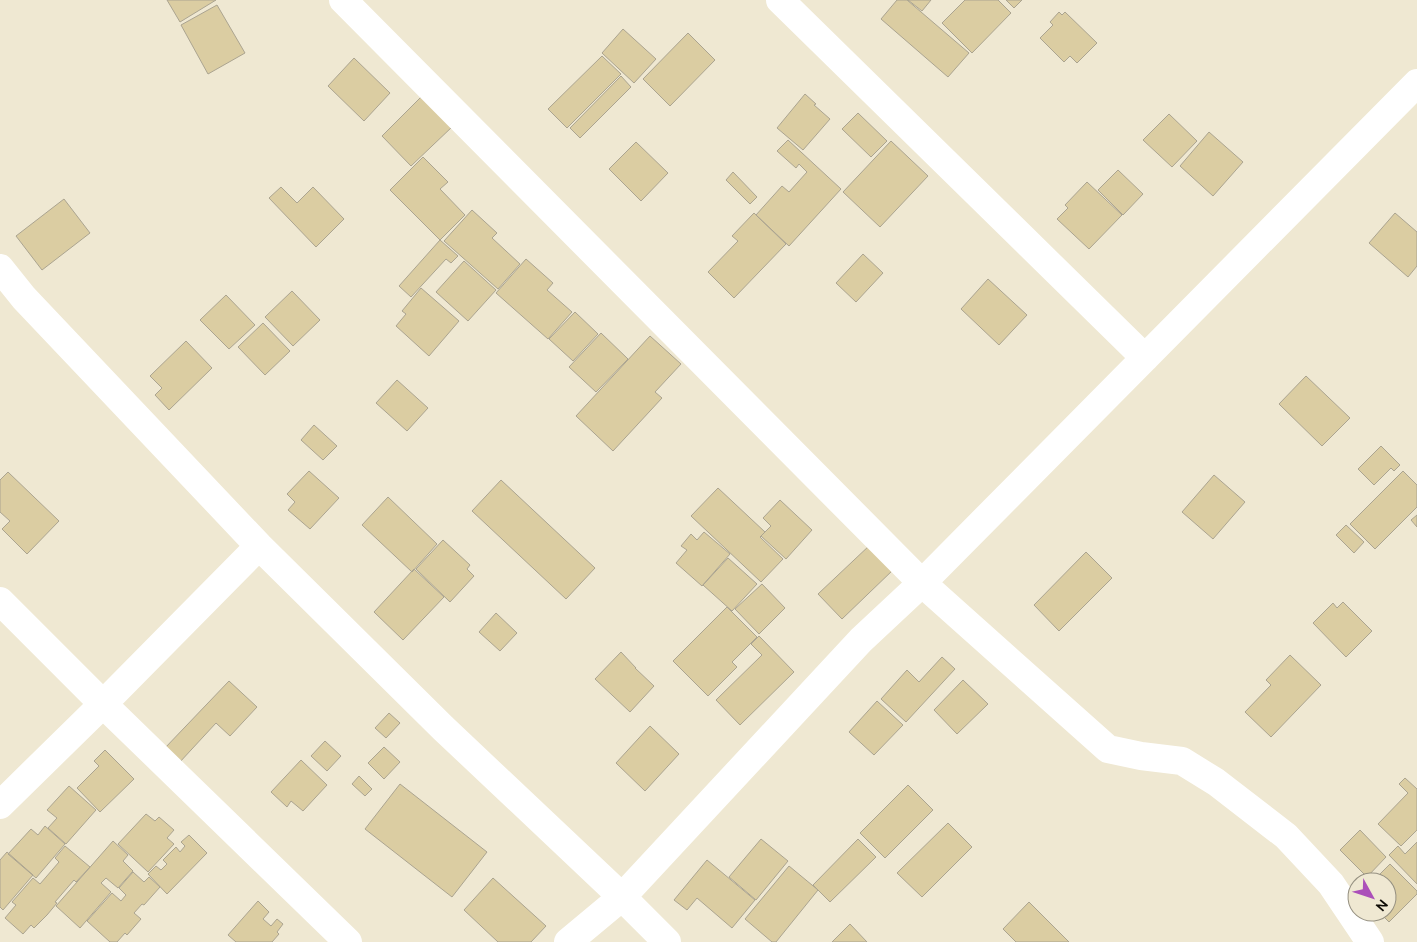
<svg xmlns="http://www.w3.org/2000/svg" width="1417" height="942" font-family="Ubuntu,sans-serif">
	<rect width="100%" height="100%" fill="#efe8d2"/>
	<path fill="#dbcda2" stroke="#aba490" d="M167,0H216L180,22Z
		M897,0H907L969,53L948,77L881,19Z
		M908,0H931L922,11Z
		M965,0H998L1011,13L972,53L942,23Z
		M1006,0H1022L1014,8Z
		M217,5L245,53L208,74L181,25Z
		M1059,12L1062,15L1065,12L1097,43L1077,63L1070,56L1064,62L1040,38L1053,25L1050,22Z
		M623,29L656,59L634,83L602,53Z
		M688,33L715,60L670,106L643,79Z
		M602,56L621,74L567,128L548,109Z
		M354,58L390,93L364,121L328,86Z
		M621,76L631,87L580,138L570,128Z
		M805,94L816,104L814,105L830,119L803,150L777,128Z
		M423,95L453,126L411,166L382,136Z
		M858,113L887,141L871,157L842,129Z
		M1169,114L1197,141L1172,167L1143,140Z
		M1209,132L1243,162L1213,196L1180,166Z
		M788,140L841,189L789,246L756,215L782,186L789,192L807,172L799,164L796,168L777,151Z
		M891,141L928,176L880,227L843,192Z
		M636,142L668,173L641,201L609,169Z
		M423,157L448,182L440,189L465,215L440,240L390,190Z
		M1118,170L1143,194L1123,215L1098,190Z
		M733,172L757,197L750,204L726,180Z
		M1087,182L1122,215L1089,249L1057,219L1068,208L1065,205Z
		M281,187L297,203L313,187L344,219L316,247L269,198Z
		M64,199L90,233L42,270L16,236Z
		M472,210L497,233L492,238L520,264L498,289L444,241Z
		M754,213L786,244L734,298L708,272L738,241L732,236Z
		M1395,213L1417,232V266L1408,277L1369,243Z
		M440,240L458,256L451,263L446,259L411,297L399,286Z
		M863,254L883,273L856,302L836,283Z
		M526,259L553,283L547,290L572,312L548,339L496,293Z
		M464,261L496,290L468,321L436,292Z
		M988,279L1027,315L999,345L961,309Z
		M421,288L459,321L429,356L396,326L406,314L402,311Z
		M292,291L320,320L293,346L265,317Z
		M226,295L255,325L229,349L200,320Z
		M575,312L598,334L573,361L549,339Z
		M263,323L290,351L265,375L238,347Z
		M601,333L628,359L596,392L569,367Z
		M650,336L681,364L655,392L662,398L613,451L576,416Z
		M186,341L212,368L169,410L155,395L162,388L150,376Z
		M1306,376L1350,418L1322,446L1279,404Z
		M397,380L428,408L407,431L376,403Z
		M314,425L337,446L323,460L301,440Z
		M1381,446L1400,465L1394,471L1391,468L1374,485L1358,469Z
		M309,471L339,498L310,529L288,510L295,502L287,494Z
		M1403,471L1417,485V507L1375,549L1350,524Z
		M8,472L59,521L27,554L2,529L10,521L0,512V480Z
		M1214,475L1245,502L1213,539L1182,512Z
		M501,480L595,568L566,599L472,511Z
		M718,488L765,532L760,537L783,559L761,582L691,516Z
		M388,497L437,544L412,572L362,525Z
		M780,500L812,530L786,559L761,536L771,526L763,518Z
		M1417,515V527L1411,520Z
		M1346,525L1364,542L1354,553L1336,535Z
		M704,532L730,554L702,586L676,563L687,550L681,546L691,534L697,540Z
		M443,540L470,565L467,569L474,576L450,602L416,569Z
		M871,544L894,569L842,619L818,594Z
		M1086,552L1112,578L1059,631L1034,605Z
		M728,558L757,584L732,611L703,585Z
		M414,569L444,597L403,640L374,612Z
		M762,584L785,608L759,634L735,609Z
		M1343,602L1372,631L1346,657L1313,623L1333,603L1337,608Z
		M727,607L757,637L732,662L737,667L708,696L673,661Z
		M496,613L517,633L500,651L479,632Z
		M759,636L794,672L740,725L716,700L762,655L751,644Z
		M621,652L636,668H635L654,686L630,712L595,679Z
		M1290,655L1321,685L1271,737L1245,712L1271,685L1266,680Z
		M942,657L955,669L906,722L881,699L907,670L919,682Z
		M963,680L988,704L957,734L934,710Z
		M229,681L257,707L230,736L216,723L179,763L164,749Z
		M877,701L903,725L874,755L849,732Z
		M389,713L400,723L386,738L375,728Z
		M650,726L679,754L645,791L616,763Z
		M325,741L341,756L327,771L311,756Z
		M384,747L400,762L384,779L368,763Z
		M105,750L134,779L100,812L77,788L99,766L94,761Z
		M301,760L327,785L303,811L291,801L287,807L271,792Z
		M359,776L372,789L365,796L352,784Z
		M1405,778L1417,789V830L1401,846L1378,824L1408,793L1399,784Z
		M400,784L487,852L452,897L365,829Z
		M908,785L933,810L885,858L860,833Z
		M69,786L96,810L66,844L48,828L57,818L47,810Z
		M146,814L155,821L159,817L174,830L167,838L174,844L148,872L118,844Z
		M948,823L972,847L922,897L897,873Z
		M45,826L65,844L36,878L8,854L31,829L38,835Z
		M1360,830L1386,857L1367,877L1340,850Z
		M189,835L207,853L167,894L148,874L156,866L161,870L167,864L163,860L176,847L180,852L185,846L181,842Z
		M761,839L788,861L756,900L729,877Z
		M858,839L876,857L830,902L813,885Z
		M113,841L128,855L123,861L133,871L118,888L106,878L101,883L111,892L80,928L56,906Z
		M1417,842V884L1389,855L1398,846L1405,854Z
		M65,846L90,867L76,882L74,880L55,902L57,903L47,915L34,928L31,925L23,934L5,918L16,905L12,902L33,878L40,884L59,862L55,858Z
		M7,852L33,875L3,910L0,907V860Z
		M707,860L755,900L732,928L697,898L687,910L674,900Z
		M1390,864L1417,891V894L1389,922L1379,912H1387V882H1372Z
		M789,866L818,890L776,942H772L745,919Z
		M133,872L144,882L149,877L160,887L144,905L142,904L134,913L141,919L127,935L125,933L117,942H110L87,921L112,893L121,901L126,895L119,888Z
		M493,878L546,926L531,942H498L464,910Z
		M258,901L269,912L263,919L271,926L277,919L283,924L277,932L279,934L272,942H236L228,935Z
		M1029,902L1069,942H1016L1003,929Z
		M850,924L867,942H832Z"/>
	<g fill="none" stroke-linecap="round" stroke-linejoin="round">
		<path stroke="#fff" stroke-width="28" d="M343,0L922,583L1108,749L1141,756L1182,761L1216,782L1286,836L1331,884L1370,942
			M780,0L1145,358
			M0,268L24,298L259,546L443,728L622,897L667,942
			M0,601L103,704L348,942
			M0,805L103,704L259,546
			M568,942L622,897L861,640L922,583L1417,83"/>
	</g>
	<g transform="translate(1372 897) rotate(130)"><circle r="24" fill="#efe8d2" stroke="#959080"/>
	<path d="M0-4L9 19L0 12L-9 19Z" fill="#ab4fb9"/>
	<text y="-8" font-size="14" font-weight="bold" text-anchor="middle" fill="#0e0b05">N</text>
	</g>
</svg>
